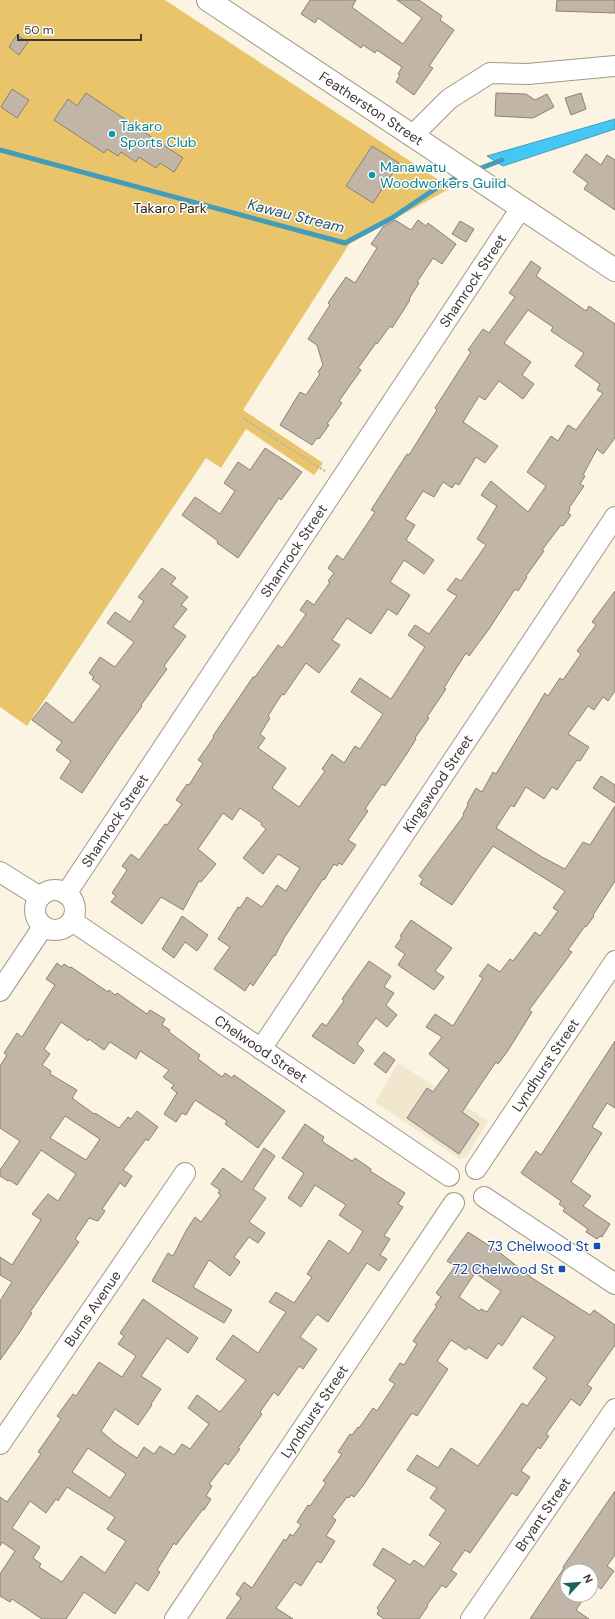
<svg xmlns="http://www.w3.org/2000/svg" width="615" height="1619" font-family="'DM Sans',sans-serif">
	<rect width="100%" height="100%" fill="#fbf4e2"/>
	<path fill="#f1e6ce" d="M398,1063L488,1121L467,1156L460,1159L375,1102Z"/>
	<path fill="#eac46b" d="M0,0H165L451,188L350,243L243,410L323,463L314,475L246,429L221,468L206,458L27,726L0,707Z"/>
	<path fill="#45c7f5" stroke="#429cba" d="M615,119V129L503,166L487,156Z"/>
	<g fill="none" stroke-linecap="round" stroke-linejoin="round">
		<path stroke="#429cba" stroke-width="5" d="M0,150L345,243L392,218L441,185L463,175
			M476,170L502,160"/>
	</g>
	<path fill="#c1b5a7" stroke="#8c8173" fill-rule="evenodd" d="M310,0H356L352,7L353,8L403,44L422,18L397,0H419L442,16L440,20L454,30L429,66L433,68L414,95L396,82L400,75L398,74L402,67L377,50L375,53L363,45L361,48L318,18L315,23L301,14Z
		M557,0H615V13L556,11Z
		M17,35L28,42L19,55L9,47Z
		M12,89L29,100L17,118L1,107Z
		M86,93L183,158L174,172L160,163L156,168L139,157L136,162L121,152L118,156L107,149L104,153L54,120L68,99L77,106Z
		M496,93L526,94L535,100L547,94L554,107L533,118L495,116Z
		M581,93L586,109L571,115L565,98Z
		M372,146L399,163L373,203L346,186Z
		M586,154L601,165L607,155L615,160V210L584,189L588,183L573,172Z
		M395,220L411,230L418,220L426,226L428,223L456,244L442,264L433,258L417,282L419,283L409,299L410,300L392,328L390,326L377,344L376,343L358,368L361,370L339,401L342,403L327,424L329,425L319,439L317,438L312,445L280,425L300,392L306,395L320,374L318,372L323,365L317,345L308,339L330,305L328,303L346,277L355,283L377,248L371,244L383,227Z
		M460,221L474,229L466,242L452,234Z
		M531,261L541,268L536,276L586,311L589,306L615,324V438L603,454L597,449L583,475L585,476L580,484L584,486L569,508L570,509L568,513L571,515L563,526L561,525L542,550L544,551L526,576L527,577L518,591L515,589L489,629L469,656L466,653L452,675L444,688L446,689L427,717L429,718L415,738L416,739L406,755L385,786L382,784L365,809L368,811L348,840L356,845L342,865L339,863L337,866L334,864L324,880L323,879L284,938L275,956L274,955L253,986L250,983L245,991L214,969L230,947L218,939L238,907L240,908L247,897L262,907L277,885L286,891L300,868L278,854L263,874L243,858L266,829L261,825L262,823L240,808L232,820L223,813L198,849L216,864L201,882L199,881L183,910L161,897L142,924L111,902L116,896L112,893L127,870L122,866L131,854L139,860L165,824L167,825L182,804L176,800L187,784L189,785L203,763L198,760L214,737L213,736L253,677H255L278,645L282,648L306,614L300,610L307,600L314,605L330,582L328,581L334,573L328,568L337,555L343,560L375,512L371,510L407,454L409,455L437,410L435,408L471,352L468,350L483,329L489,333L515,297L509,293ZM528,310L553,327L551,331L584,353L575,366L600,384L597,390L603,393L576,430L568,425L558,441L551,436L527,472L546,486L528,512L491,481L481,495L497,506L477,539L486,545L461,581L456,578L447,590L457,596L429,634L415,625L408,635L425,647L391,699L360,678L351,692L383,714L360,749L355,746L344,763L332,754L322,769L325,771L299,807L272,788L286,768L258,748L265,738L260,734L270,718L268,716L282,694L284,695L306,663L319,673L340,645L332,640L347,618L371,634L388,609L397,615L410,595L390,582L404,560L424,574L434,560L406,540L415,525L405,519L423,491L434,497L443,482L452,488L455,483L459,485L476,457L485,463L498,446L463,422L479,396L485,400L499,381L523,399L534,384L522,375L531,362L504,343Z
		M265,448L302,472L281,500L279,498L238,558L217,543L218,541L182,515L195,497L220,514L235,491L224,483L238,462L250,470Z
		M162,568L176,578L171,584L188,597L181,605L187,609L173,627L186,636L164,666L167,669L141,705L142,706L117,741L82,793L60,778L71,761L56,750L62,742L32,720L46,702L73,723L101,686L92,679L94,677L89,673L100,657L115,667L134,642L107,623L115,612L130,622L144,601L138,597Z
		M615,591V691L608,701L603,697L594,710L588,706L568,734L589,747L580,761L577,760L557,790L552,787L544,799L526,787L514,807L511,805L496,828L542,857L565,869L583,842L590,845L615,806V881L593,915L594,916L586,927L585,926L568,950L572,952L529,1010L532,1012L507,1052L498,1064L496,1062L462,1112L479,1124L459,1154L407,1118L427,1088L433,1092L449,1070L429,1054L442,1037L426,1027L435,1014L453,1026L483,978L479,976L488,964L500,972L510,959L513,961L535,932L540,936L558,911L553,908L565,891L493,846L452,905L420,884L423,879L419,876L464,815L463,814L468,805L467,804L476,788L482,792L493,772L496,774L545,693L548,696L560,678L563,680L581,654L577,651L596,625L592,622Z
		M601,776L615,785V803L593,788Z
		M182,916L208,935L197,951L185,942L174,958L162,949Z
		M411,920L452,948L435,971L444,977L434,990L398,965L405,954L395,947L402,937L400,936Z
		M369,961L391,976L384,987L394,993L386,1005L397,1015L387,1027L376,1018L357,1044L364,1050L354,1064L312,1036L322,1023L326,1026L344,1001L342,999Z
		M57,963L62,967L64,964L70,968L71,967L108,992L109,990L115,995L117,993L147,1014L150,1010L165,1019L162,1025L170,1030L169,1032L200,1055L198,1059L222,1077L225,1073L232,1078L234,1075L285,1111L258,1148L225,1124L227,1121L195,1100L186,1115L182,1113L176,1122L164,1114L177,1093L171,1088L174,1085L163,1077L169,1070L140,1051L136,1059L110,1042L104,1050L89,1039L88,1041L61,1022L44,1049L50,1054L42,1065L51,1071L50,1074L77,1090L72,1098L94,1114L95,1113L119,1128L128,1117L131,1119L137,1111L158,1127L148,1141L146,1139L123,1170L132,1176L125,1187L120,1183L102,1209L105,1211L98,1221L89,1218L75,1239L79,1242L48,1286L30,1312L32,1313L20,1332L0,1360V1301L12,1282L0,1275V1257L12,1265L41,1220L32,1214L48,1194L58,1201L76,1174L41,1150L17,1185L9,1180L8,1181L0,1176V1170L20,1141L0,1128V1066L7,1055L4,1053L17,1033L22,1037L55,985L46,979ZM65,1116L100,1139L86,1160L50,1138Z
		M615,1041V1108L607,1103L592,1127L602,1133L571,1182L591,1196L583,1206L610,1224L602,1237L600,1236L597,1239L586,1232L588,1229L563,1211L565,1208L559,1204L561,1201L521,1173L536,1151L541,1155Z
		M384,1052L395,1060L386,1073L374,1064Z
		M305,1124L324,1137L322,1141L326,1144L352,1161L355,1158L371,1169L370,1171L405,1193L398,1204L403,1207L384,1236L390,1239L380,1255L387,1259L379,1271L367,1263L328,1322L317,1314L300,1337L317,1349L303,1369L299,1366L278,1396L274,1392L260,1412L262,1414L238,1448L240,1449L228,1465L225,1463L209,1484L212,1486L206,1496L211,1499L204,1510L203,1509L176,1545L174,1543L157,1570L160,1572L148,1591L136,1583L115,1614L84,1592L66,1619H42L12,1599L10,1602L0,1596V1574L15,1551L2,1542L0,1546V1497L7,1502L41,1454L38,1452L61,1419L57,1416L73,1394L76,1396L99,1362L122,1377L136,1356L118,1344L124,1336L120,1333L143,1299L198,1338L188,1353L167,1338L141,1376L161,1389L151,1404L152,1405L138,1425L115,1409L101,1431L115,1443L137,1458L144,1447L154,1454L160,1446L174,1455L182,1444L190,1449L209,1424L188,1408L197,1395L220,1412L246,1380L216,1359L233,1335L258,1353L286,1312L269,1302L276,1292L294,1303L312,1277L307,1274L329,1240L349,1254L363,1231L339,1215L346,1205L315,1185L301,1207L288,1198L304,1173L282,1158ZM88,1448L126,1474L110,1498L72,1472ZM67,1487L115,1517L107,1529L126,1541L105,1573L81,1556L62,1582L39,1567L41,1564L33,1558L40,1547L12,1528L30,1501L46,1513L56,1499L58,1501Z
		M264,1148L275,1156L253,1189L266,1198L249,1222L265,1233L258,1243L249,1237L234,1257L240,1262L230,1276L209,1260L193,1287L232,1310L224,1323L152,1281L168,1253L173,1256L187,1229L195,1217L201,1222L221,1195L218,1193L220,1190L211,1184L223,1168L242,1182Z
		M468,1232L499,1252L532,1278L590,1315L594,1310L615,1325V1345L587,1385L592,1388L580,1406L571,1399L546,1434L549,1436L540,1449L538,1447L521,1471L530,1477L517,1496L512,1493L470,1553L465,1550L451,1570L457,1574L446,1588L442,1585L427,1605L428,1606L419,1619H384L377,1614L379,1610L377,1608L396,1580L373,1565L383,1548L410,1565L414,1560L424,1567L441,1543L429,1535L446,1510L430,1498L437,1488L407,1470L417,1455L438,1468L451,1448L478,1466L500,1435L522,1403L527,1406L547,1378L533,1368L555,1337L522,1316L502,1346L498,1343L487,1359L468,1347L466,1350L451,1340L437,1361L448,1369L417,1416L412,1413L362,1487L354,1497L351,1495L349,1498L347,1497L332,1517L336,1520L326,1536L335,1541L321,1563L317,1561L301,1586L295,1582L276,1608L293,1619H226L241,1598L236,1594L244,1582L252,1588L284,1539L286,1541L290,1534L293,1536L301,1525L297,1522L308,1505L310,1506L326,1483L323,1481L342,1454L338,1452L350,1434L352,1435L358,1427L359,1428L373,1408L377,1411L395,1384L389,1380L400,1363L404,1365L417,1344L413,1341L437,1306L435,1305L441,1297L436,1293L455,1266L447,1261ZM475,1273L501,1291L487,1312L481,1309L479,1311L459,1297Z
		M615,1491V1555L607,1566L614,1571L601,1589L594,1583L591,1587V1571H567V1595H586L576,1610L589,1619H530L564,1568L563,1567Z"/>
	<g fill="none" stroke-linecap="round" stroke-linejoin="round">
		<defs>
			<g id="minor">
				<path d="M412,136L449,99L490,73L528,74L615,66"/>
				<path d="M0,872L40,897"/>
				<circle cx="55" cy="910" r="20"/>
				<path id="s1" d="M66,894L521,208"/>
				<path id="s2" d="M72,921L449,1176"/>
				<path d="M0,991L43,927"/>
				<path id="s3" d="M261,1049L615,517"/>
				<path id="s4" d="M476,1169L615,961"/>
				<path d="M484,1197L615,1284"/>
				<path id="s5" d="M0,1444L185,1173"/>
				<path id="s6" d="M175,1619L454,1203"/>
				<path id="s7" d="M471,1619L615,1409"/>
			</g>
			<g id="major">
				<path id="s8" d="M208,0L615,270"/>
			</g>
		</defs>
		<use href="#minor" stroke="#a09989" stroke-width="22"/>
		<use href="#major" stroke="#a09989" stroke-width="24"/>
		<path stroke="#bbb6a7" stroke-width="2.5" stroke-dasharray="2 2" stroke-linecap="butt" d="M243,418L325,471"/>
		<use href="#minor" stroke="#fff" stroke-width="20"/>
		<use href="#major" stroke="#fff" stroke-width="22"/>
	</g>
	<g fill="#0f9aa8" stroke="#fff" stroke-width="1.5">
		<circle cx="112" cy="134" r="4"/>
		<circle cx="372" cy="175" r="4"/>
	</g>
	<g fill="#1a4fb4" stroke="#fff" stroke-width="1.5">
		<rect x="593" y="1242" width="8" height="8" rx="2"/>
		<rect x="558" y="1265" width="8" height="8" rx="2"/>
	</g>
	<g text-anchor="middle" stroke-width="3" stroke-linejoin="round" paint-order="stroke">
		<g font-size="14" fill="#3b3831" stroke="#fff">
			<text dy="5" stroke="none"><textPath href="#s8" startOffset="196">Featherston Street</textPath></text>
			<text dy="5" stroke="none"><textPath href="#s1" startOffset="736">Shamrock Street</textPath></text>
			<text dy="5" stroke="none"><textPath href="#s1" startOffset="412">Shamrock Street</textPath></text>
			<text dy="5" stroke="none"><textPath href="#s3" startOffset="319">Kingswood Street</textPath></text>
			<text dy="5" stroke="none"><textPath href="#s1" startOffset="88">Shamrock Street</textPath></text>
			<text dy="5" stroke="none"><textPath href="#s2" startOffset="228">Chelwood Street</textPath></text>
			<text dy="5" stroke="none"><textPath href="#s4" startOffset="125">Lyndhurst Street</textPath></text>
			<text dy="5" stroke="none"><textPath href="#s5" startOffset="164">Burns Avenue</textPath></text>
			<text dy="5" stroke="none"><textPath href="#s6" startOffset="250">Lyndhurst Street</textPath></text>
			<text dy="5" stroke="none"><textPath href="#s7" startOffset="127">Bryant Street</textPath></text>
		</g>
		<g font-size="14" fill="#0d838f" stroke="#fff" text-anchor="start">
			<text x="120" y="131">Takaro<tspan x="120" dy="16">Sports Club</tspan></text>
			<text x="380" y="172">Manawatu<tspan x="380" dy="16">Woodworkers Guild</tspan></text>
		</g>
		<g font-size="14" fill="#302817" stroke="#fff">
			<text x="170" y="213">Takaro Park</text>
		</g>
		<g font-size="14" fill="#164399" stroke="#fff" text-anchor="end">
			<text x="589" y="1251">73 Chelwood St</text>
			<text x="554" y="1274">72 Chelwood St</text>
		</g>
		<g font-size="15" font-style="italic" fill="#26596d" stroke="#fff">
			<text transform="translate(296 216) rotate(14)" y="5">Kawau Stream</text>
		</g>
	</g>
	<g transform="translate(579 1583) rotate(64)"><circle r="19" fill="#ffffff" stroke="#b1afad"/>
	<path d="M0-3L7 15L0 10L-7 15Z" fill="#1c6357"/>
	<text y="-6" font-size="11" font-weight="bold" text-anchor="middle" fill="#3b3831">N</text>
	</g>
	<path d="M18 34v6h123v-6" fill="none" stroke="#3b3831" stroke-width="2"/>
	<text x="24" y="34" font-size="12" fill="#3b3831" stroke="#ffffff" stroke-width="3" paint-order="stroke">50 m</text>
</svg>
